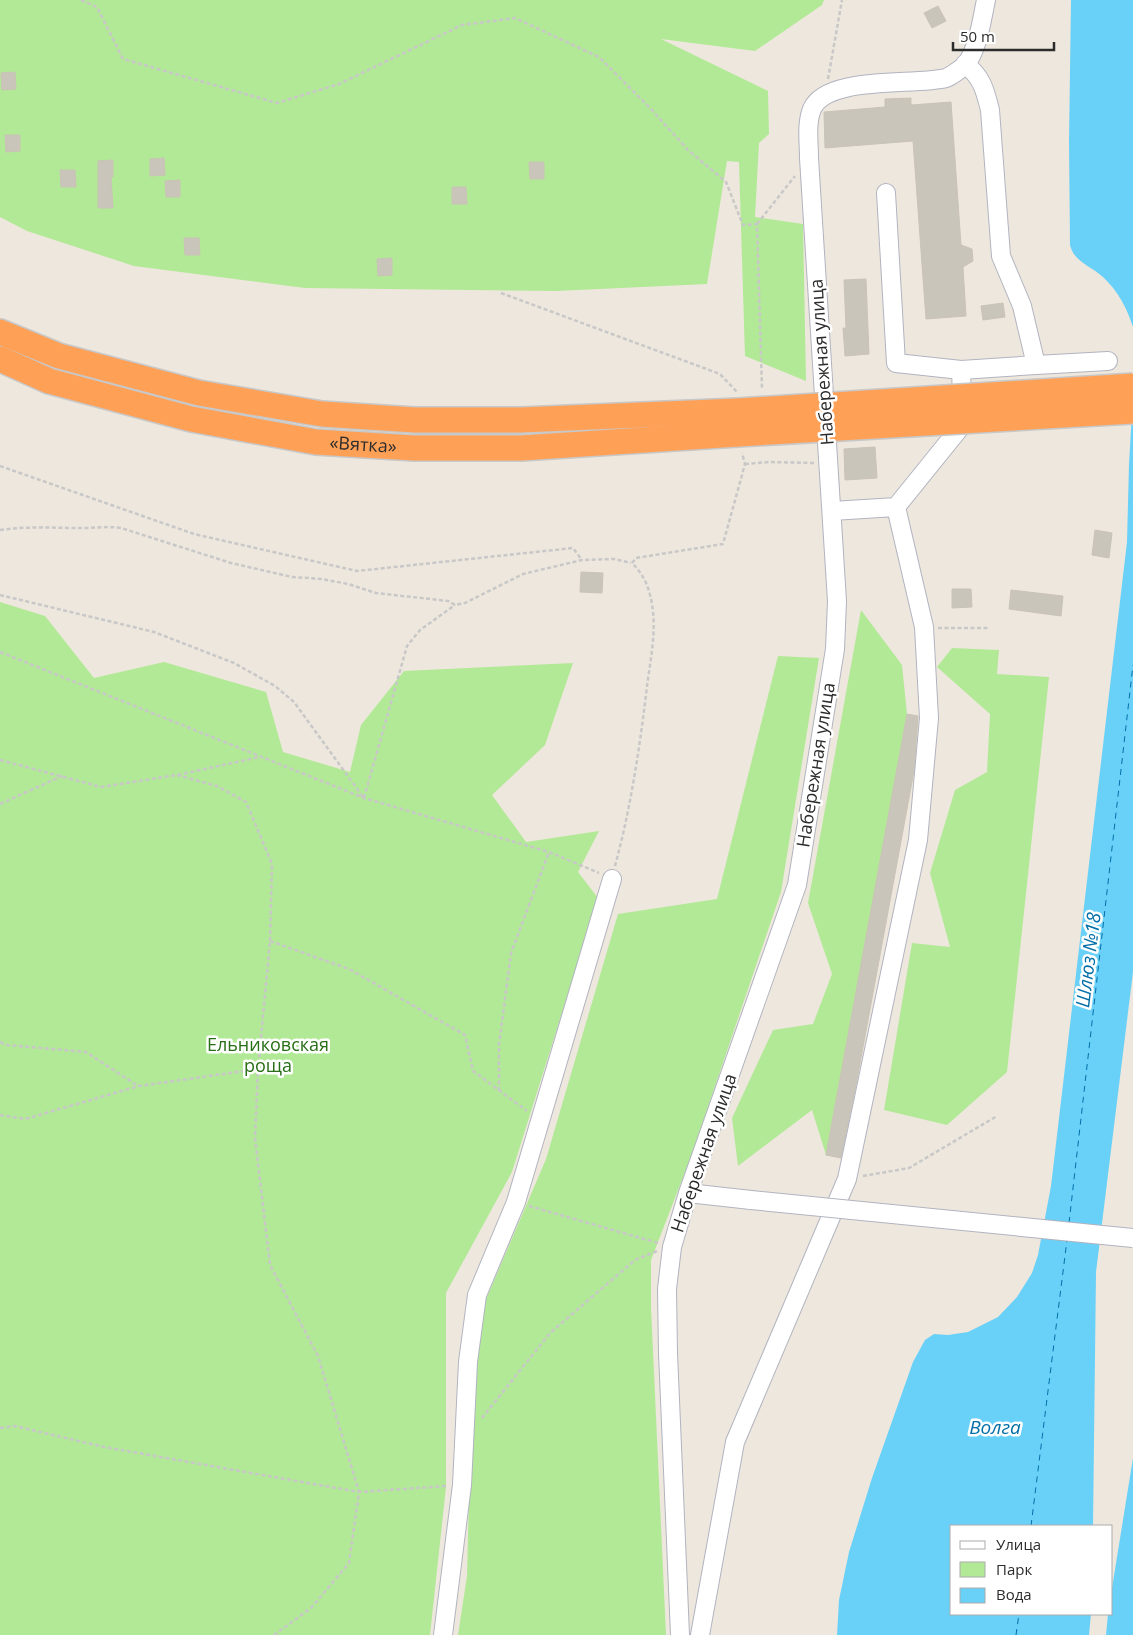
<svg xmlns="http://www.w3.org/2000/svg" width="1133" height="1635" font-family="'Open Sans',sans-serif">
	<rect width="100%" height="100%" fill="#eee7dd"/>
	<path fill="#b2e996" d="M0,0H824L822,5L755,51L661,39L768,91L769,134L759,143L755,217L803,224L806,381L745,356L739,162L727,161L707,284L556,291L305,288L134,266L27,231L0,217Z
		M0,602L45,616L94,678L164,662L266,692L283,752L350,772L361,725L404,671L573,663L545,745L492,795L526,842L599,831L578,872L598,898L512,1172L446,1293V1487L430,1635H0Z
		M861,610L902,665L907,714L826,1155L812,1110L738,1166L732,1118L773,1030L813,1024L832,974L808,903Z
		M952,648L999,650L997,674L1049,677L1007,1072L947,1125L884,1110L912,943L950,947L930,873L955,790L987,772L990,714L937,667Z
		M778,656L819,658L781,892L692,1154L651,1260V1307L666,1635H458L467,1576L470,1455L481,1311L546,1159L618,914L717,899Z"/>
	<path fill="#69d1f8" d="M1071,0H1133V327C1127,308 1118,291 1103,277C1091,266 1074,262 1070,245L1069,142Z
		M1133,396V972L1096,1272L1093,1526H952V1614H1112V1588L1133,1458V1635H837L839,1600L849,1552L872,1478L913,1362L925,1340L934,1334L948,1335L968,1332L998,1317L1017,1297L1032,1273L1038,1255L1051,1186L1127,542L1129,464Z"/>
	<path fill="#eee7dd" d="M1091,1614H1108L1106,1635H1089Z"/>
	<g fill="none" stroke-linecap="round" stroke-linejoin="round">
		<path stroke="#036fa8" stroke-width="1" stroke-dasharray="6 5" stroke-linecap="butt" d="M1069,1223L1133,665
			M1031,1526L1067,1240
			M1016,1635L1019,1614"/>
	</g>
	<path fill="#c9c5bb" stroke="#cac3b6" d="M938,6L946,21L932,28L924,13Z
		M15,72L16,89L2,90L1,73Z
		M911,98V105L951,102L961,245L972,249L973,261L963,267L966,316L926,319L913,141L825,148L824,112L885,107V99Z
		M5,135H20V151L6,152Z
		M164,158L165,175L150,176V159Z
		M113,160V177H111L113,208H98V161Z
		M529,162H544V179H530Z
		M60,170H75L76,187H61Z
		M180,180V197H166L165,181Z
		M452,187H466L467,204H452Z
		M184,238H199L200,255H185Z
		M392,258V275L378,276L377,259Z
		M866,279L869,354L845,356L843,328H846L844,280Z
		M1003,303L1005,317L983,320L981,306Z
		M875,447L877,478L845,480L844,449Z
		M1095,530L1112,533L1109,558L1092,555Z
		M581,572L603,573L602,593L580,592Z
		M952,589H971L972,607L952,608Z
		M1011,590L1063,596L1061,616L1009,609Z
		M907,714L918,716L914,771L856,1085L841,1158L826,1155Z"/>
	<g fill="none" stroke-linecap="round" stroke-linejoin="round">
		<defs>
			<path id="minor" d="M965,64C982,77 985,90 990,110L1001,256L1022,306L1036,365L1108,361
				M961,370L1036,365
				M832,511L896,507
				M688,1193L751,1200
				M443,1635L462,1485L468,1362L477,1295L516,1202L612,879
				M680,1635L668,1353L667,1289L672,1247L688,1193L797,885L835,649L837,601L809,158C809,142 806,124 812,109C827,75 915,86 946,78C951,76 961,69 965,65C978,51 982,18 986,0
				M700,1635L735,1442L847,1179L918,840L929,718L924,627L896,507L963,424L961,370L896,363L886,193"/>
			<g id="highway">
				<path d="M0,332L59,356L199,393L322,414L415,420H520L738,411"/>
				<path id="s1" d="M0,359L49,381L191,419L316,442L414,448H521L738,434"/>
			</g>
		</defs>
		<use href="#minor" stroke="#b1b4c0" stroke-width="20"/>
		<use href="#highway" stroke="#c8c8c8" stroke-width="28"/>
		<path stroke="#c8c8c8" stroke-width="2.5" stroke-dasharray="4 2.5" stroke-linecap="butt" d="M81,0L97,7L123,59L277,103L339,84L462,25L515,18L599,57L651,109L688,150L726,182L743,225L757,224L762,390
			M828,79L842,0
			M757,224L795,176
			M501,293L720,374L737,392
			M745,464L769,462L814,463
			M0,466L194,534L357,571L573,548L582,560
			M0,530C28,526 55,528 82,528C97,528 107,526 121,528L231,563L292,577L322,579L348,584L376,593L448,601L455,605L465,603L523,574L582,560L614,559L631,563
			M0,595L154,632L234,663L275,686L294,702L363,797
			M938,628H988
			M0,652L364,798L549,852L599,873
			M0,760L101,787L177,775L260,757
			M177,775L217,786L246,802L272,864L270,941L258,1069L255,1138L270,1265L318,1356L359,1492L349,1563L311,1608L274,1635
			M364,798L407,646L420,630L455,605
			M0,804L62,776
			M615,866C631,807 640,746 647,686C651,656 658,625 650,595C647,582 641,572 632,563L636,558L723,544L745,464L742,453
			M270,941L349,969L465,1035L473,1071L527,1111
			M0,1042L7,1045L86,1052L138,1086
			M499,1091V1045L511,953L549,852
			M0,1115L25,1119L139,1086L258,1069
			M863,1176L909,1168L997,1116
			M529,1206L658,1243
			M482,1418L550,1333L635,1260L657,1251
			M0,1428L15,1426L104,1447L359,1492L447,1486"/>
		<use href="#minor" stroke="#fff" stroke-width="18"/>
		<use href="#highway" stroke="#ffa057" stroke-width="25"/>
		<defs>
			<path id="minor-bridge" d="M751,1200L1133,1238"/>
			<path id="highway-bridge" d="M738,411L1133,386
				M738,434L1133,411"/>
		</defs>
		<use href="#minor-bridge" stroke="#b1b4c0" stroke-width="20" stroke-linecap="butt"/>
		<use href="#highway-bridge" stroke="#c8c8c8" stroke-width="28" stroke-linecap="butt"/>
		<use href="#minor-bridge" stroke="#fff" stroke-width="18"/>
		<use href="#highway-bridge" stroke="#ffa057" stroke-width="25"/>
	</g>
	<g text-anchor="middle" stroke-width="5" stroke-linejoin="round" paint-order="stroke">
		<g font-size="18" fill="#2c2c2c" stroke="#fff">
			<text transform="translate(822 362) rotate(-94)" y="6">Набережная улица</text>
			<text dy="6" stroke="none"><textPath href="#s1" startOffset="375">«Вятка»</textPath></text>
			<text transform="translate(816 765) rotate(-81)" y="6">Набережная улица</text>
			<text transform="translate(704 1153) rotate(-71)" y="6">Набережная улица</text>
		</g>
		<g font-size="18" fill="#276f15" stroke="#fff">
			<text x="268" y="1051">Ельниковская<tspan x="268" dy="21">роща</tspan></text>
		</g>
		<g font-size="19" font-style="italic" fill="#036fa8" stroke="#fff">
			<text transform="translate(1088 960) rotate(-83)" y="7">Шлюз №18</text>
			<text x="995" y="1434">Волга</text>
		</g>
	</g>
	<rect x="950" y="1525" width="162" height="90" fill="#ffffff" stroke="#ababab"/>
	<rect x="960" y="1541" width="25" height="8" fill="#ffffff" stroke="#ababab"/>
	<text x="996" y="1550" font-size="15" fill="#2c2c2c">Улица</text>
	<rect x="960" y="1562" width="25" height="15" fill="#b2e996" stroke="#ababab"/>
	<text x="996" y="1575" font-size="15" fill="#2c2c2c">Парк</text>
	<rect x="960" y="1588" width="25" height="15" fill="#69d1f8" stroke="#ababab"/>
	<text x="996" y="1600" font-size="15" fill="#2c2c2c">Вода</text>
	<path d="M953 42v8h101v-8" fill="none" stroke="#2c2c2c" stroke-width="2.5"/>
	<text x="960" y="42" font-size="15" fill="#2c2c2c" stroke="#ffffff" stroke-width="4" paint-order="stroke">50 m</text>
</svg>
